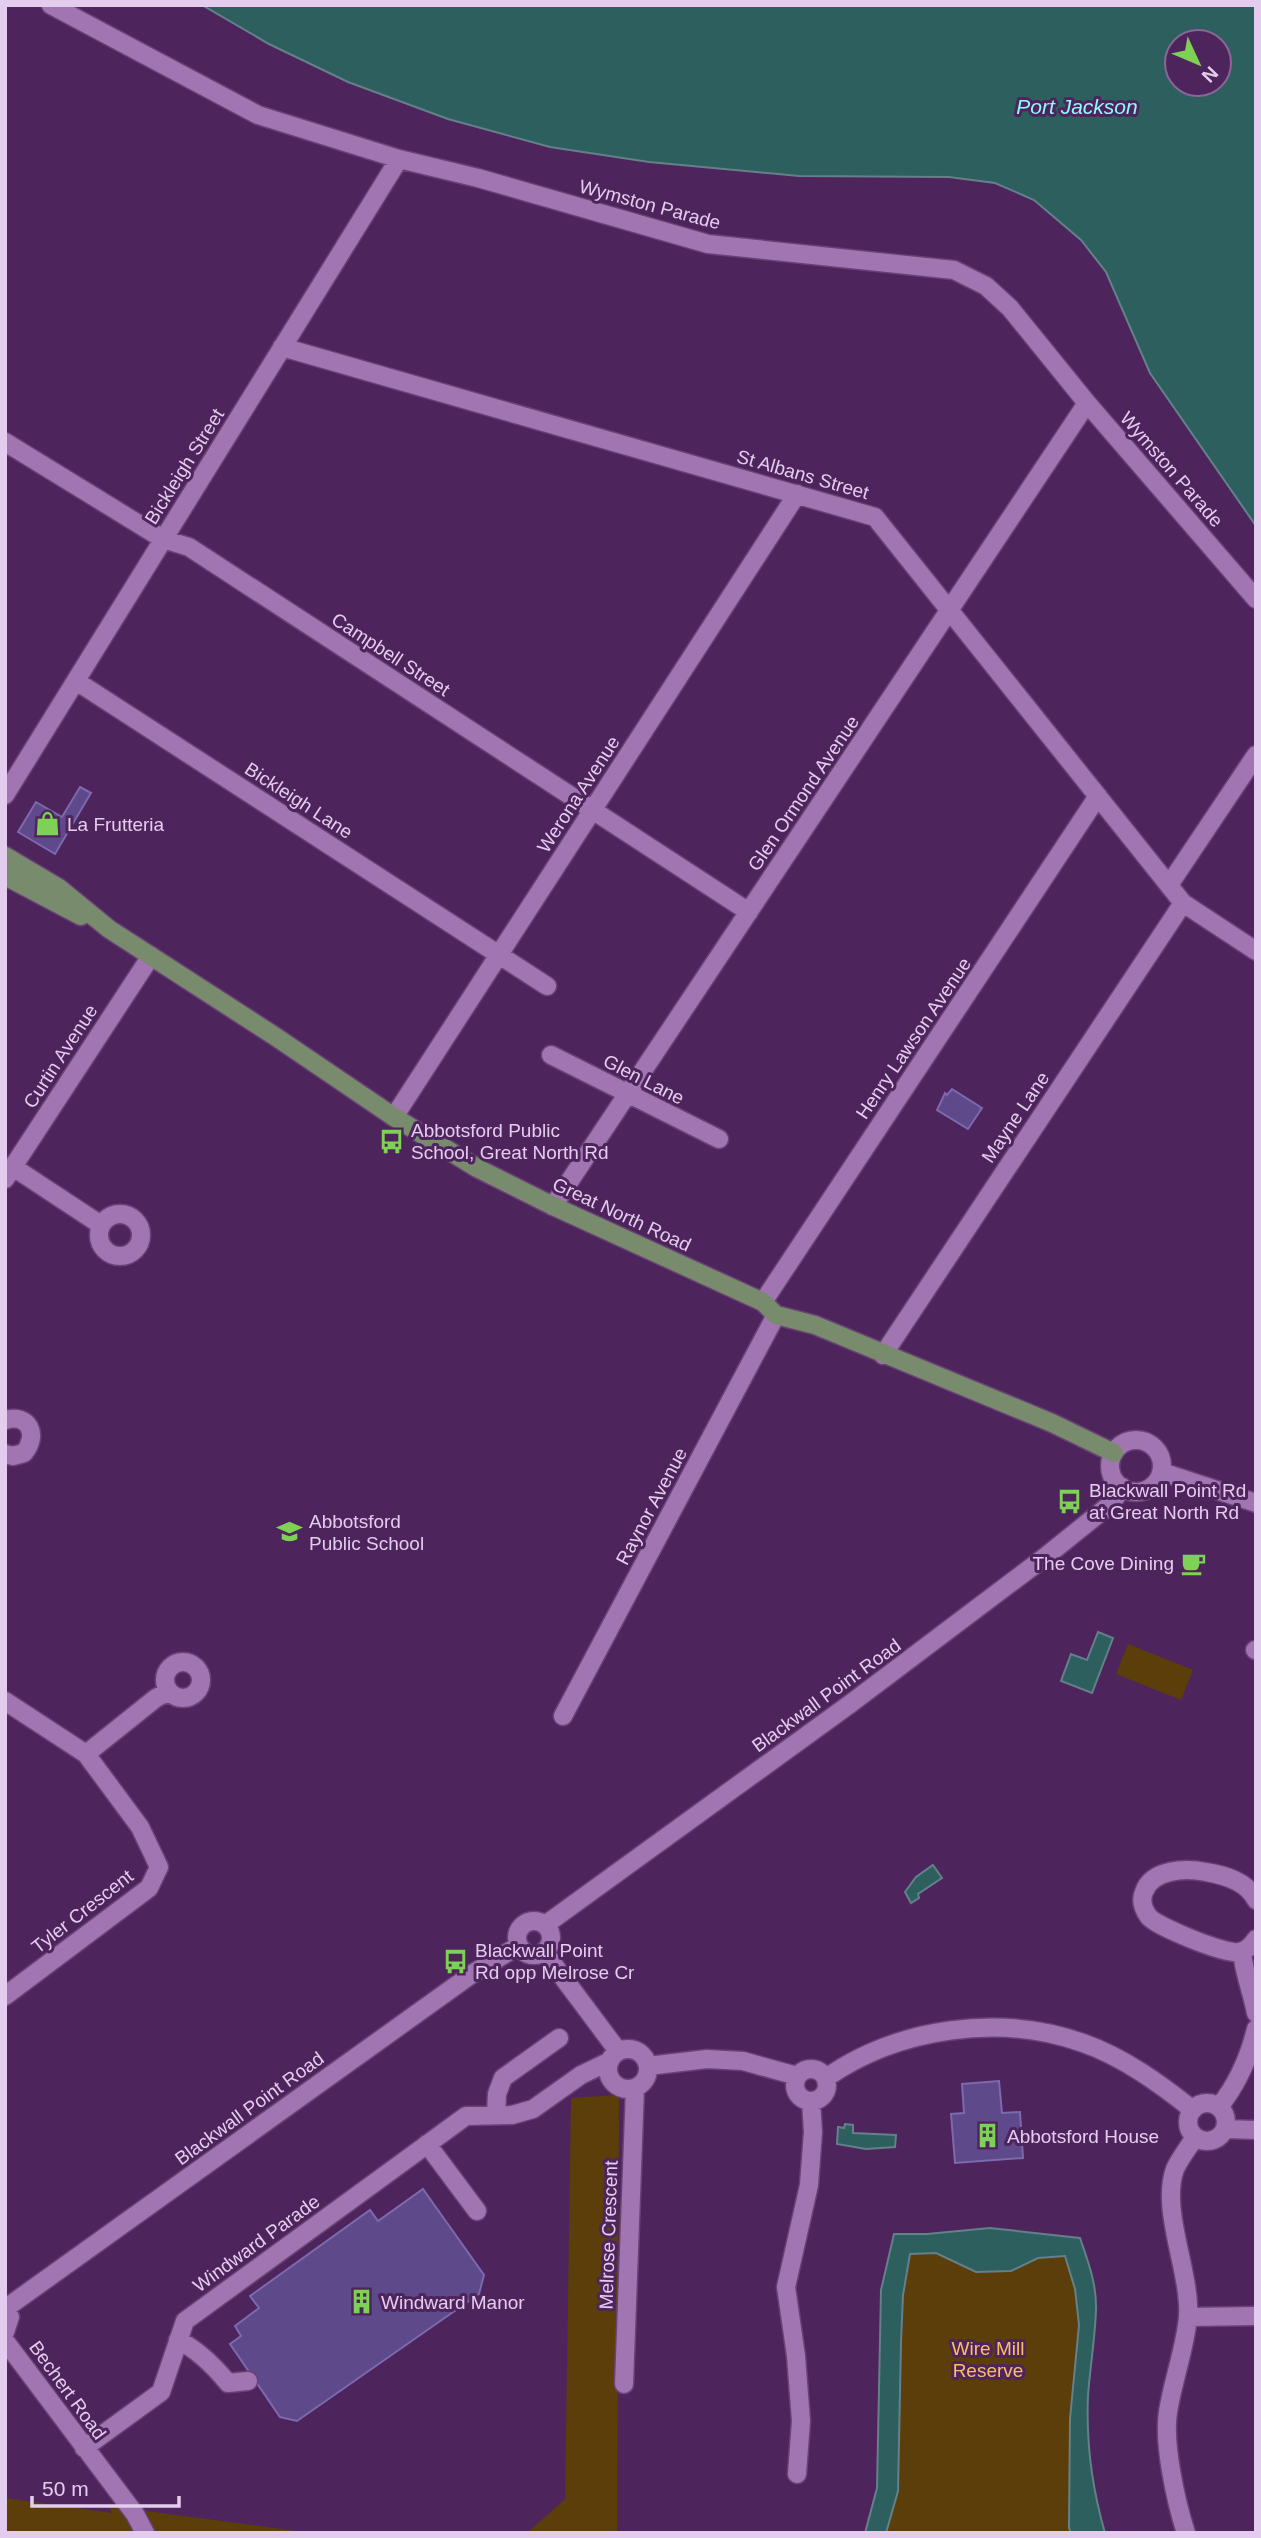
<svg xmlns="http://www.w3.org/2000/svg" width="1261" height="2538" font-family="Helvetica,sans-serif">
	<rect width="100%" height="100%" fill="#4e245c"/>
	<path fill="#5b3e09" d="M1128,1644L1193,1670L1181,1700L1116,1674Z
		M619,2095L617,2533H527L565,2499L571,2098Z
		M910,2253H936L976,2272L1011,2271L1038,2258L1065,2256L1075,2289L1079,2325L1069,2528L1071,2533H886L898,2491L901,2342L903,2295Z
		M5,2498L112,2513L108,2506L313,2533H5Z"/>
	<path fill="#2d5f5f" stroke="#64808a" stroke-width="2" fill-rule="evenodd" d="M202,5H1256V526L1150,373L1106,272L1081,240L1034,200L995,183L949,177L799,176L649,162L550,147L448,119L348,82L269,44ZM1177,42H1219V84H1177Z
		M1098,1632L1113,1638L1092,1693L1061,1681L1071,1654L1087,1660Z
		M933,1865L942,1878L918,1894L919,1898L911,1903L905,1892L916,1877Z
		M845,2124L853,2125V2133L896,2135L895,2147L866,2149L837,2144L838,2127L844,2128Z
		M990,2228L1080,2238C1088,2261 1097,2285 1096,2310C1095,2339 1090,2367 1088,2396C1086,2442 1092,2488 1105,2533H1071L1069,2528L1070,2419L1079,2325L1075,2289L1065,2256L1038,2258L1011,2271L976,2272L936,2253L910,2254L903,2295L901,2342L898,2491L886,2533H865L877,2488L881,2290L894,2234H927Z"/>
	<path fill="#5e498a" stroke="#7d69ad" stroke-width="2" d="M80,787L91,793L55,854L18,832L36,802L62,817Z
		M952,1089L982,1108L968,1129L937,1110L945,1093L947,1095Z
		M999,2081L1002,2113L1020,2112L1023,2158L955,2163L951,2114L964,2113L962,2084Z
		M423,2189L484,2275L479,2294L297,2421L280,2417L230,2344L241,2336L235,2326L259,2308L250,2296L370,2210L378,2221Z"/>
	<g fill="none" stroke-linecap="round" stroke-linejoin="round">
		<defs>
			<path id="minor" d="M51,5L258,115L399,159L478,178L708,244L954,270L986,286L1010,308L1087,403L1256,599
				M282,347L875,517L1183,903L1256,951
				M5,442L163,539L189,547L749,912
				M76,681L547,986
				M5,795L399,159
				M1169,885L1256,755
				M551,1055L719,1139
				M394,1117L797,494
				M13,1167L101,1225
				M5,1179L151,956
				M553,1206L1087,403
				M99 1235a21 21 0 1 1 42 0a21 21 0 1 1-42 0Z
				M763,1302L1098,796
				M883,1355L1183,903
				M5,1420C29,1413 39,1435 24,1453L13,1456L5,1454
				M1110 1466a26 26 0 1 1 52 0a26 26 0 1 1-52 0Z
				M1162,1472L1256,1503
				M1255,1650H1256
				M165 1680a18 18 0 1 1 36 0a18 18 0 1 1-36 0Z
				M5,1701L86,1754L140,1827L159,1867L149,1888L5,1996
				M563,1716L776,1315
				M86,1754L156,1698L168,1692
				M1256,1900C1247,1881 1224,1875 1206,1872C1185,1868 1152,1869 1144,1892C1140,1901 1143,1909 1149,1917C1158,1927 1226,1955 1239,1952C1247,1951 1252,1945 1256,1939
				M517 1938a17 17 0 1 1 34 0a17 17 0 1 1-34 0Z
				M545,1925L850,1704L1045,1557L1112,1503L1122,1487
				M544,1952L618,2051
				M1242,1952C1244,1973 1252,1992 1256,2013
				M608 2069a20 20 0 1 1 40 0a20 20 0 1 1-40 0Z
				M648,2066L707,2059L743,2061L797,2076
				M795 2085a16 16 0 1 1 32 0a16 16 0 1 1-32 0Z
				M826,2078C897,2028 1000,2013 1083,2043C1123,2057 1159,2083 1193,2110
				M1188 2122a19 19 0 1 1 38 0a19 19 0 1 1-38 0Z
				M1219,2107C1238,2083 1249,2058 1256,2029
				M496,2114L497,2094L503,2078L559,2038
				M1225,2129L1256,2130
				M427,2144L477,2211
				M5,2307L10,2317L5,2332
				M6,2308L472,1974L518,1946
				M1188,2317L1256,2316
				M178,2340C198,2350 214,2366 228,2383L248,2381
				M5,2341L135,2514L145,2533
				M624,2384L635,2088
				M84,2448L161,2392L185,2321L466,2116L512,2115L533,2109L581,2075L610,2061
				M797,2474L801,2421L796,2356L786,2287L809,2185L813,2132L811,2101
				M1186,2533C1176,2502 1163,2444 1168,2412C1173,2380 1185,2349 1188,2317C1191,2272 1160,2210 1175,2169C1180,2158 1189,2147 1195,2137"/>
			<path id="major" d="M5,856L59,888L109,929L276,1037L394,1117L477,1168L553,1206L763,1302L776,1315L815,1325L1052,1423L1114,1453
				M5,876L81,916"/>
		</defs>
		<use href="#minor" stroke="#684274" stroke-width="21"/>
		<use href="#major" stroke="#684274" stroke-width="21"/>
		<use href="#minor" stroke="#a174b2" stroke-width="18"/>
		<use href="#major" stroke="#788b6d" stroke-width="18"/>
	</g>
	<defs>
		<symbol id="shop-bare" viewBox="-9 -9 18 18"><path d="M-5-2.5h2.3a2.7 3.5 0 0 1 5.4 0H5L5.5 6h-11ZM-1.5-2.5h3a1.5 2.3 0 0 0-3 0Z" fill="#7dd154" stroke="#4e245c" stroke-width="2.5" paint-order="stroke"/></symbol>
		<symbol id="bus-bare" viewBox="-9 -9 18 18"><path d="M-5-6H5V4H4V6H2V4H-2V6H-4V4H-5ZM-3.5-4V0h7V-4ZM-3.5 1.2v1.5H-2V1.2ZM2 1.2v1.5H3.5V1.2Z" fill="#7dd154" stroke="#4e245c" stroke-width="2.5" paint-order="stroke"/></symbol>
		<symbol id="school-bare" viewBox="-9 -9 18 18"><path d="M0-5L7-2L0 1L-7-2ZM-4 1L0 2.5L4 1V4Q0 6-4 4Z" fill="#7dd154" stroke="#4e245c" stroke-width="2.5" paint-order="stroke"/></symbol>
		<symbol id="cafe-bare" viewBox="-9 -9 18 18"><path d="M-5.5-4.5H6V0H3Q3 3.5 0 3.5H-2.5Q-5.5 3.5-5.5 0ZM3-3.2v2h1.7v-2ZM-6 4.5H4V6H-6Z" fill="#7dd154" stroke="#4e245c" stroke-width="2.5" paint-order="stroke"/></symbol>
		<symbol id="building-bare" viewBox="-9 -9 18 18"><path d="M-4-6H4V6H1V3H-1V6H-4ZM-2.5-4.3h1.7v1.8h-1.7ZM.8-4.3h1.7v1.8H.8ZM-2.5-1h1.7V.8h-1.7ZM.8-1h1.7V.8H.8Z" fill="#7dd154" stroke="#4e245c" stroke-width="2.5" paint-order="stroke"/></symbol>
	</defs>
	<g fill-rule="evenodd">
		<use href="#shop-bare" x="30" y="806" width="35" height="35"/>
		<use href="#bus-bare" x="374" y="1124" width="35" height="35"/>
		<use href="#bus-bare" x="1052" y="1484" width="35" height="35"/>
		<use href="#school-bare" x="272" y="1514" width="35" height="35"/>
		<use href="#cafe-bare" x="1176" y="1546" width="35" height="35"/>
		<use href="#bus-bare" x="438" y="1944" width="35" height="35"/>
		<use href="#building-bare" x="970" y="2118" width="35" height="35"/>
		<use href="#building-bare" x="344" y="2284" width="35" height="35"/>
	</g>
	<g text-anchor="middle" stroke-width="6" stroke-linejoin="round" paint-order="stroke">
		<g font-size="19" fill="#e4ccee" stroke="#4e245c">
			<text transform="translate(650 204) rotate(15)" y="7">Wymston Parade</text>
			<text transform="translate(184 466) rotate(-58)" y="7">Bickleigh Street</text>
			<text transform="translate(1172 469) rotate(49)" y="7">Wymston Parade</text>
			<text transform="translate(803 474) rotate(16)" y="7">St Albans Street</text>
			<text transform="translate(391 654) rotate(33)" y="7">Campbell Street</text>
			<text transform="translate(803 793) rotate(-56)" y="7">Glen Ormond Avenue</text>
			<text transform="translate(578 794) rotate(-57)" y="7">Werona Avenue</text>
			<text transform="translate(299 800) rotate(33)" y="7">Bickleigh Lane</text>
			<text transform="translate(913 1038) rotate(-56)" y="7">Henry Lawson Avenue</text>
			<text transform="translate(60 1056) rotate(-57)" y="7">Curtin Avenue</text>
			<text transform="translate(644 1079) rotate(27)" y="7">Glen Lane</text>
			<text transform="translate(1015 1117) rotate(-56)" y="7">Mayne Lane</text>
			<text transform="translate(622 1214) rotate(25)" y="7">Great North Road</text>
			<text transform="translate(651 1506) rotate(-62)" y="7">Raynor Avenue</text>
			<text transform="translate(826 1695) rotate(-36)" y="7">Blackwall Point Road</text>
			<text transform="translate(82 1911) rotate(-38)" y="7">Tyler Crescent</text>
			<text transform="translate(249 2108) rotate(-36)" y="7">Blackwall Point Road</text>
			<text transform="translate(608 2235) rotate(-88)" y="7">Melrose Crescent</text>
			<text transform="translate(256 2243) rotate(-36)" y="7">Windward Parade</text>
			<text transform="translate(68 2390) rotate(54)" y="7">Bechert Road</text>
		</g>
		<g font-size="19" fill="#e4ccee" stroke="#4e245c" text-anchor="start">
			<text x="67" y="831">La Frutteria</text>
			<text x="411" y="1137">Abbotsford Public<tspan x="411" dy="22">School, Great North Rd</tspan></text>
			<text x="1089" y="1497">Blackwall Point Rd<tspan x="1089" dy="22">at Great North Rd</tspan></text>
			<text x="309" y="1528">Abbotsford<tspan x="309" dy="22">Public School</tspan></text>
			<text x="1174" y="1570" text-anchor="end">The Cove Dining</text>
			<text x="475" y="1957">Blackwall Point<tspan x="475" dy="22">Rd opp Melrose Cr</tspan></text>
			<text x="1007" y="2143">Abbotsford House</text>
			<text x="381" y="2309">Windward Manor</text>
		</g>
		<g font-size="19" fill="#fbbf61" stroke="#4e245c">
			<text x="988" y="2355">Wire Mill<tspan x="988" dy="22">Reserve</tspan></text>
		</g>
		<g font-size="21" font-style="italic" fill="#8ff8f9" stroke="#4e245c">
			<text x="1077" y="114">Port Jackson</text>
		</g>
	</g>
	<rect width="1261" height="2538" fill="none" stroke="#e4ccee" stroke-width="14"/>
	<g transform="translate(1198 63) rotate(134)"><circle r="33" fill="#4e245c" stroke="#8a6796" stroke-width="2"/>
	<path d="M0-5L12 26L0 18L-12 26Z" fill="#7dd154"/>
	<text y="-10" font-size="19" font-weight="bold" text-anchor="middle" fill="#e4ccee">N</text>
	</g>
	<path d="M32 2496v10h147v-10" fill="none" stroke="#e4ccee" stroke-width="3.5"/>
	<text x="42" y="2496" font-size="21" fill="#e4ccee" stroke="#4e245c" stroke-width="5" paint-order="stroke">50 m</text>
</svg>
